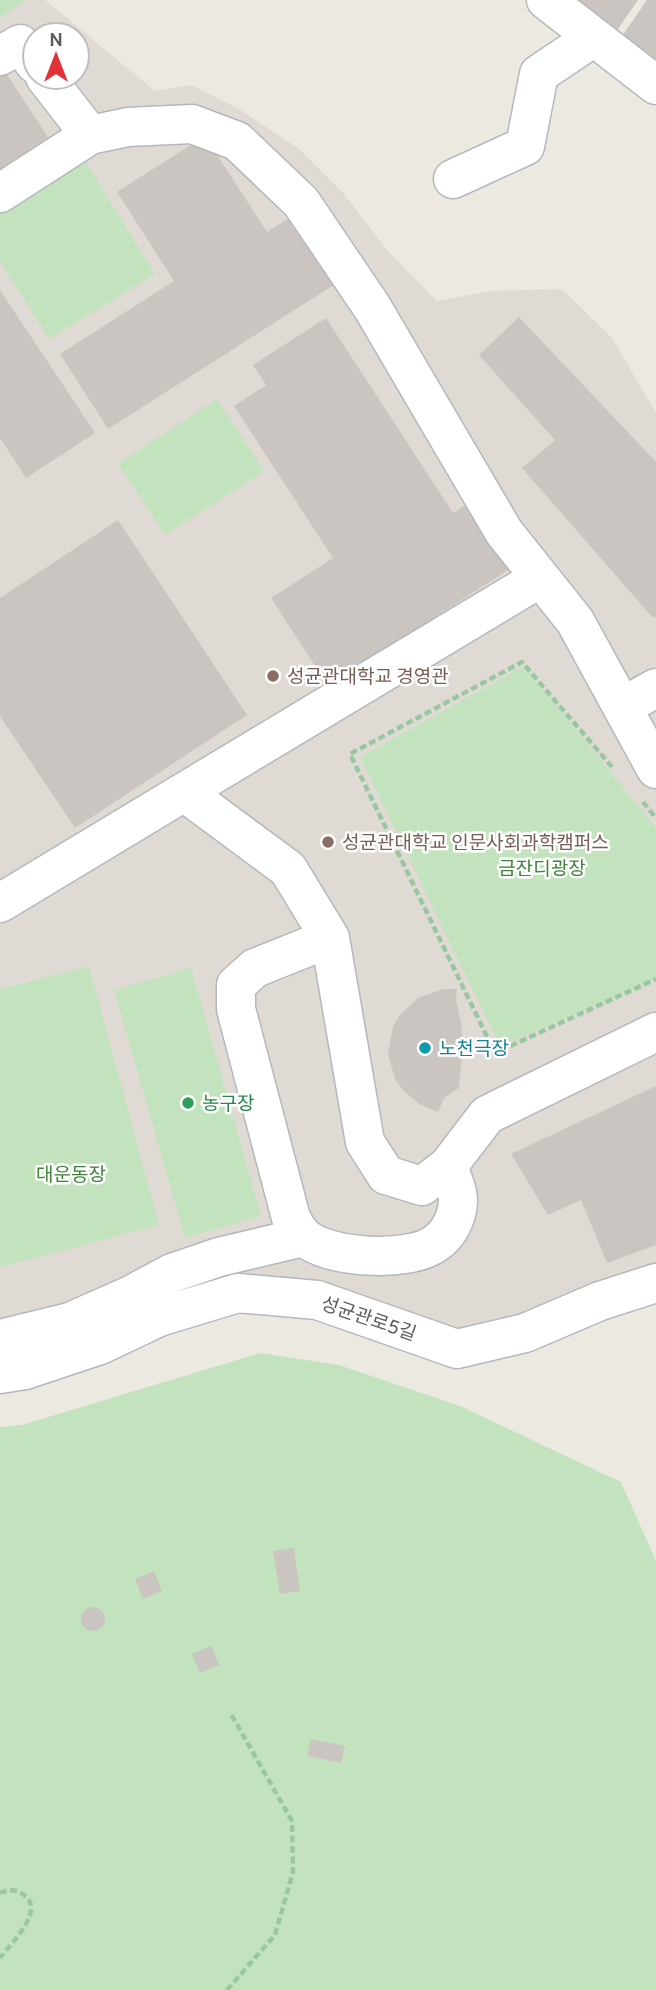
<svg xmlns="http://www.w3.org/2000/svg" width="656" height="1990" font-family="Overpass,'Noto Sans KR',sans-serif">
	<rect width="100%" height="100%" fill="#ece9e1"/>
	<path fill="#dfdad3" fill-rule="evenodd" d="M0,0H45L155,91L191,85L239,109L299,149L343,193L388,251L437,301L492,291L562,289L612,338L656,413V1271L458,1340L289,1282L0,1365ZM35,35H77V77H35Z"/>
	<path fill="#c3e3be" d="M0,0H24L0,18Z
		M82,156L155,274L49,339L0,261V206Z
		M217,399L264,471L165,535L118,464Z
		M524,666L656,828V979L500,1046L360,757Z
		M89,966L159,1225L0,1267V989Z
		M191,968L261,1216L185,1238L114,990Z
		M260,1353L339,1365L460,1406L621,1482L656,1561V1990H0V1427L22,1425Z"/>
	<path fill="#cac5c1" d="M567,0H638L616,32Z
		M647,0H656V59L622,36Z
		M2,67L48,137L0,169V69Z
		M205,136L267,232L297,213L340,281L108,429L60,354L174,281L117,192Z
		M0,290L95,433L26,478L0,438Z
		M519,317L656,462V616L653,618L522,468L555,440L479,355Z
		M326,318L453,513L469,503L511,568L328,686L271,598L333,558L234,406L266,385L253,365Z
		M118,520L247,715L75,828L0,716V598Z
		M443,989H457L456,1000L461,1022L463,1042L459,1088L444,1098L438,1112L419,1104L403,1090L395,1079L388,1054L393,1027L399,1016L418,998Z
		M656,1086V1245L607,1263L581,1200L548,1215L511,1154Z
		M294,1548L300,1591L280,1594L273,1551Z
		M154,1571L162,1591L143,1599L135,1579Z
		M81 1619a12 12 0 1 1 24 0a12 12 0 1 1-24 0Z
		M211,1646L219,1665L200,1673L192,1654Z
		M311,1739L345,1746L341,1763L307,1756Z"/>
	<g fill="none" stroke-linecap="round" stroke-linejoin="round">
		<defs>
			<path id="minor" d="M546,0L656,85
				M0,56L20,44L35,64
				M45,77L90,135
				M453,179L525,146L539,74L594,37
				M0,193L90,135L128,127L192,124L237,141L301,202L372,307L504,532L575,621L656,769
				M622,707L656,688
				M184,792L540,578
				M0,903L184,792L288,869L330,938L365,1142L386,1175L422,1186L448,1166L487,1115L656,1032
				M330,938L255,968L236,985V1009L291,1218C294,1224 298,1231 303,1236C326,1259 411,1263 436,1243C449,1234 457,1218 458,1202C459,1191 451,1176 448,1166
				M0,1339L70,1322L129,1296L172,1273L219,1257L303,1237
				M0,1374L25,1370L100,1345L159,1317L238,1293L317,1300L457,1349L525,1333L600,1301L656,1283"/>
		</defs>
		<use href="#minor" stroke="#b4b8bc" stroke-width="41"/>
		<path stroke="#99c7a0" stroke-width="4.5" stroke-dasharray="7 3.5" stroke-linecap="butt" d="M612,767L522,662L350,754L495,1053L656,979
			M643,802L656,818
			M0,1893C8,1890 14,1889 21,1893C49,1908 11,1943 0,1958
			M227,1990L275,1935L293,1872L292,1821L231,1714"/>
		<use href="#minor" stroke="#fff" stroke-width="38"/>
	</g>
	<g fill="#8d6e63" stroke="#fff" stroke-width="2.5">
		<circle cx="273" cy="676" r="7"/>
		<circle cx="328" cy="842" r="7"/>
	</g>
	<circle fill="#0f9aa8" stroke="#fff" stroke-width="2.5" cx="425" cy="1048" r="7"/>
	<circle fill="#2e9e5b" stroke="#fff" stroke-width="2.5" cx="188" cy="1103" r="7"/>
	<g text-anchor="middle" stroke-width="5" stroke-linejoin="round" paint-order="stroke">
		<g font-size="19" fill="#785e54" stroke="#fff" text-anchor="start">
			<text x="287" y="683">성균관대학교 경영관</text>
			<text x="342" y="849">성균관대학교 인문사회과학캠퍼스</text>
		</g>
		<g font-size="19" fill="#3d8338" stroke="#fff">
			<text x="542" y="875">금잔디광장</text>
			<text x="71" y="1181">대운동장</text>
		</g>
		<g font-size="19" fill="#0d838f" stroke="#fff" text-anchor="start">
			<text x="439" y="1055">노천극장</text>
		</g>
		<g font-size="19" fill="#27864d" stroke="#fff" text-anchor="start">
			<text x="202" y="1110">농구장</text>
		</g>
		<g font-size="19" fill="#5a5e62" stroke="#fff">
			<text transform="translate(369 1318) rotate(19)" y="7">성균관로5길</text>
		</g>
	</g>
	<g transform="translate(56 56)"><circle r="33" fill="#ffffff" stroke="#bdbfc0" stroke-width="2"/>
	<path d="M0-5L12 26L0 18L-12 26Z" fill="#e23239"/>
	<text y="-10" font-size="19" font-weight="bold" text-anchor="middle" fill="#5a5e62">N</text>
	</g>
</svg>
